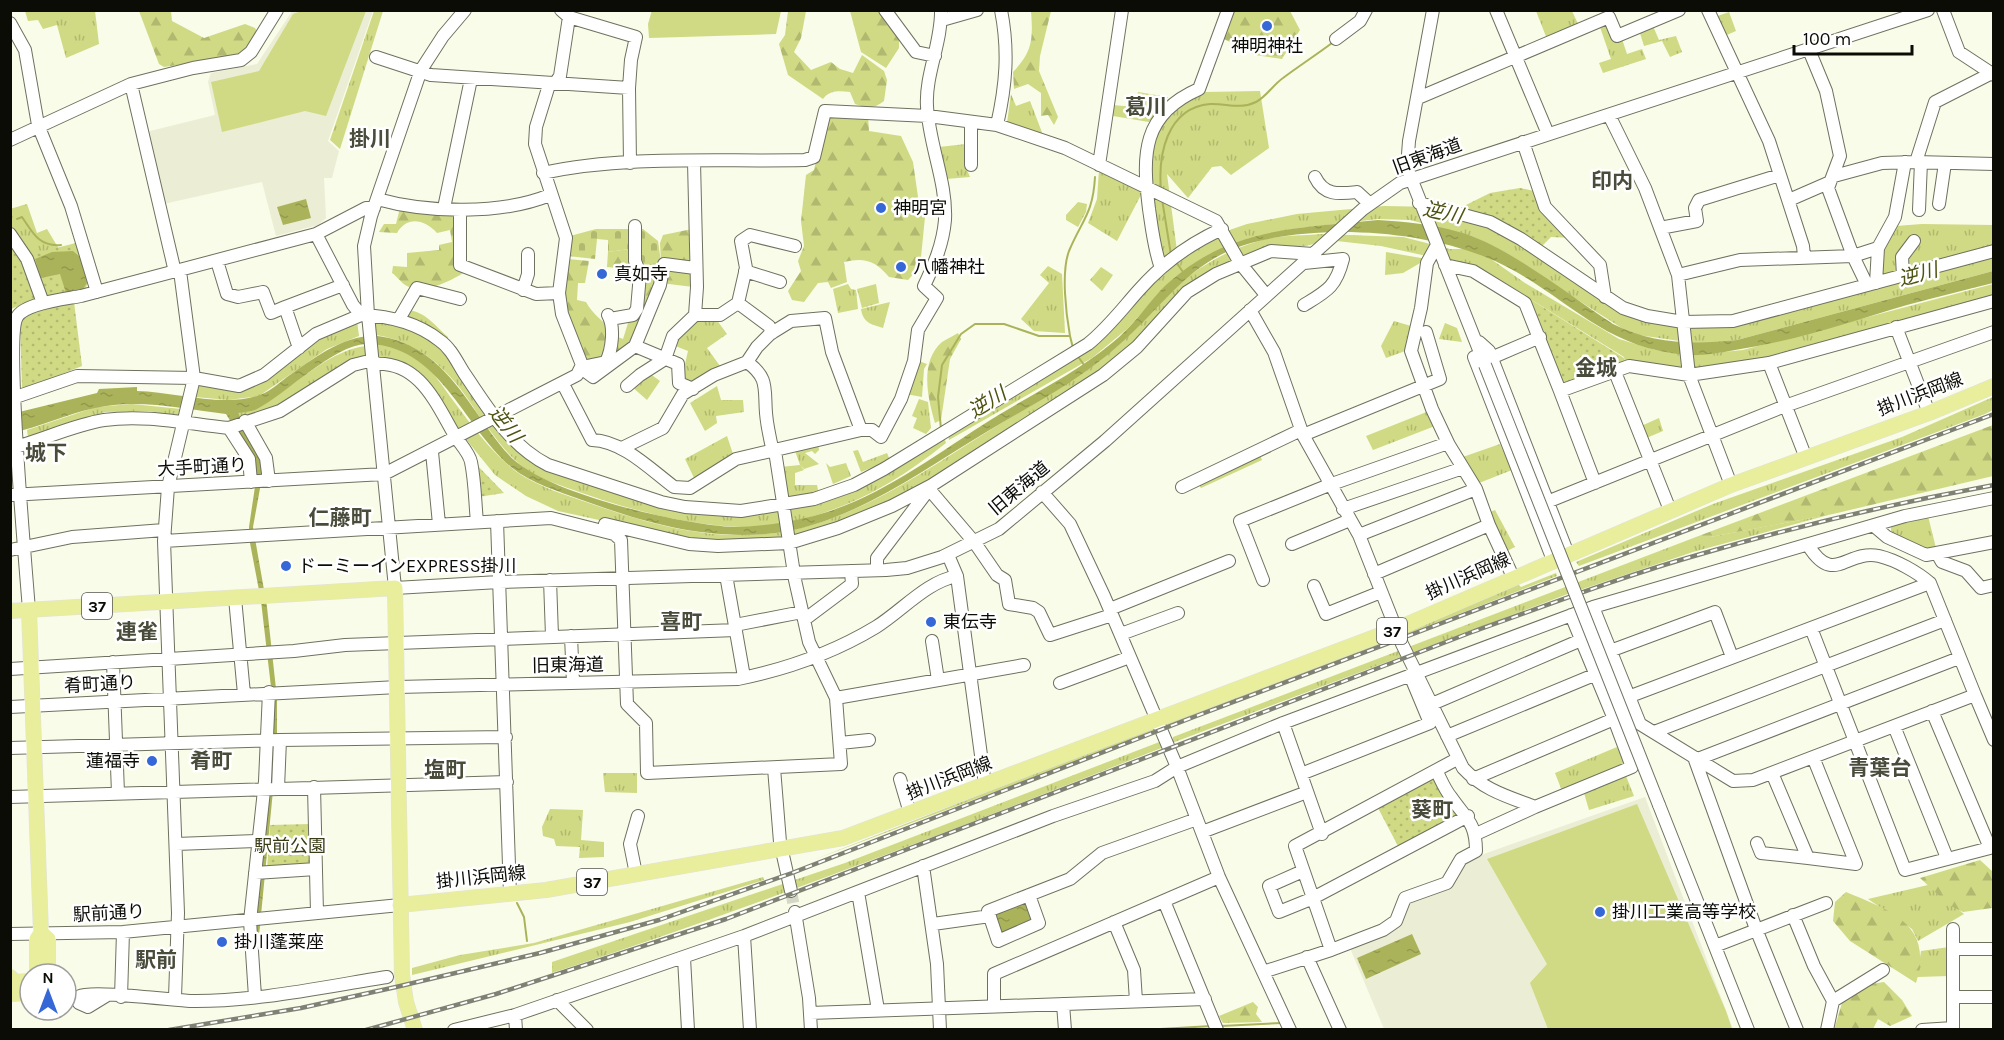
<svg xmlns="http://www.w3.org/2000/svg" width="2004" height="1040" font-family="Karla,'Noto Sans JP',sans-serif">
	<defs>
		<pattern id="grass-tufts" width="24" height="20" patternUnits="userSpaceOnUse" patternTransform="scale(1.5)"><rect width="24" height="20" fill="#d0d983"/><path d="M3 7l-1-3M5 7V3M7 7l1-3M15 17l-1-3M17 17v-4M19 17l1-3" fill="none" stroke="#b1b970"/></pattern>
		<pattern id="forest-firs" width="22" height="20" patternUnits="userSpaceOnUse" patternTransform="scale(1.5)"><rect width="22" height="20" fill="#d0d983"/><path d="M5 1l3.5 6h-7zM16 11l3.5 6h-7z" fill="#b1b970"/></pattern>
		<pattern id="cemetery-stones" width="16" height="16" patternUnits="userSpaceOnUse" patternTransform="scale(1.5)"><rect width="16" height="16" fill="#d0d983"/><path d="M2 7V4a2 2 0 0 1 4 0v3zM10 15v-3a2 2 0 0 1 4 0v3z" fill="#b1b970"/></pattern>
		<pattern id="park-dots" width="8" height="8" patternUnits="userSpaceOnUse" patternTransform="scale(1.5)"><rect width="8" height="8" fill="#d0d983"/><path d="M2 2h.1M6 6h.1" fill="none" stroke="#b1b970" stroke-width="1.8" stroke-linecap="round"/></pattern>
		<pattern id="water-ripples" width="26" height="14" patternUnits="userSpaceOnUse" patternTransform="scale(1.5)"><rect width="26" height="14" fill="#abb35a"/><path d="M2 4q2-2 4 0t4 0M15 11q2-2 4 0t4 0" fill="none" stroke="#92994d"/></pattern>
	</defs>
	<rect width="100%" height="100%" fill="#f9fce8"/>
	<path fill="#ebeed4" d="M293,10L373,11L328,141L339,151L332,178H324L326,218L318,225L276,236L262,182L159,205L146,132L215,115L208,82L211,73L257,64Z
		M1645,797L1733,1029H1384L1350,948L1398,927L1406,914L1410,900L1428,893L1467,860Z"/>
	<path fill="url(#grass-tufts)" d="M25,11H95L99,44L66,58L57,25L43,29L38,20L28,21Z
		M374,11H383L340,149L330,140Z
		M1536,11H1572L1579,26L1547,39Z
		M1729,12L1736,31L1722,37L1715,17Z
		M1609,24L1622,39L1627,54L1642,49L1646,59L1603,73L1599,63L1611,59L1600,27Z
		M1653,26L1659,40L1676,36L1682,52L1670,57L1662,41L1644,46L1639,30Z
		M1260,91L1269,148L1231,175L1221,166L1212,167L1188,198L1167,174L1177,251L1164,266L1145,166L1153,136L1180,102L1204,92Z
		M1138,92L1168,97L1149,122L1113,116V105L1134,107Z
		M1011,94L1016,106L1030,101L1043,135L1007,123Z
		M966,144L964,163L970,177L946,179L939,147Z
		M1099,170L1143,191L1117,241L1088,223L1097,199Z
		M1078,202L1087,204L1086,212L1078,227L1066,220V215Z
		M27,204L37,233L47,229L59,249L87,284L84,290L44,296L11,230L10,209Z
		M1384,206L1436,207L1492,226L1623,311L1706,324L1993,251V271L1737,340L1701,344L1631,334L1495,247L1471,236L1410,220L1378,219L1300,228L1237,242L1194,264L1175,277L1127,329L1092,358L949,440L948,435L1079,353L1150,283L1212,236L1247,224L1297,214Z
		M1922,224L1993,225V248L1878,280L1881,250L1896,226Z
		M1321,234L1403,237L1450,249H1470L1488,257L1525,283L1619,339L1655,350L1693,355L1743,350L1993,284V299L1775,360L1692,372L1625,363L1624,357L1535,302L1454,262L1381,246L1328,240L1306,246L1268,247L1212,271L1129,355L893,505L784,541L704,543L558,511L526,496L495,475L452,422L422,376L401,363L378,358L294,400L241,419L237,413C288,402 321,346 376,345C419,344 436,378 458,407C472,426 489,448 507,464C528,483 555,491 580,500C640,521 700,540 765,534C846,527 920,474 987,432C1023,410 1060,389 1094,365C1120,346 1140,322 1162,299C1188,273 1223,251 1259,241C1278,235 1301,236 1321,234Z
		M1386,252L1427,259L1403,273L1385,275Z
		M1048,266L1062,274L1065,333L1034,331L1021,319L1049,283L1040,275Z
		M1101,267L1113,275L1102,291L1090,280Z
		M848,284L851,289L856,290L858,309L838,313L833,289Z
		M876,284L879,303L862,308L857,289Z
		M890,302L883,328C871,324 863,323 861,309Z
		M408,310C426,312 434,325 448,337V341L408,320Z
		M696,317L716,319L727,334L707,348L720,366L692,384L681,381L688,351L673,345Z
		M375,319L407,327L439,344L491,417L482,421C457,379 427,343 376,335Z
		M357,321L359,336L327,349L259,396L228,400L195,397L199,382L238,387L322,335Z
		M1394,321L1411,326L1408,350L1386,358L1381,346Z
		M1445,323L1457,328L1462,342L1439,339Z
		M916,360L927,364L924,369L922,397L906,394Z
		M649,373L660,381L647,400L631,386Z
		M717,386L721,400H743L744,412L716,416L717,423L705,431L690,403Z
		M1993,397V410L1985,414L1579,566L1576,562L1713,504L1902,437Z
		M919,399L928,402L931,428L926,434L913,428L917,418L912,416Z
		M132,404L181,409L179,417L150,411L105,412L28,437L27,430L96,407Z
		M1429,411L1435,426L1373,450L1366,436Z
		M1659,418L1663,431L1644,439L1639,427Z
		M497,423L518,450L655,503L790,508L944,437L946,443C897,482 855,506 793,522C730,538 639,513 579,492C563,486 546,481 532,473C513,462 501,445 488,428Z
		M727,436L734,457L695,480L685,459Z
		M818,442L819,450L815,454L812,451L805,453L819,464L804,469L800,465L804,470L795,473V485H817L818,490L827,489L785,502L780,467L800,465L794,448Z
		M1500,444L1512,470L1474,485L1457,459Z
		M858,450L863,462L887,453L890,460L861,472L853,451Z
		M1259,453L1262,460L1201,488L1198,483Z
		M826,463L830,467L846,463L851,476L833,484Z
		M1495,510L1515,547L1507,551L1485,514Z
		M1832,514L1693,552L1565,595L1172,743L1173,737L1696,537H1710Z
		M1928,516L1936,548L1932,550L1909,543L1891,532V526Z
		M1556,573L1557,576L1191,718L813,860L1518,584L1521,587Z
		M1162,741L1164,747C962,826 759,906 552,973V962L845,863Z
		M1617,747L1625,763L1623,767L1562,791L1555,773Z
		M603,773H637V793L605,792Z
		M1626,776L1634,796L1589,810L1584,793Z
		M550,809L583,810L581,840L604,842V857L579,858L580,847L556,846L554,839L543,836L542,827Z
		M763,877L764,880L630,922L412,975V968L460,955L534,943Z
		M1928,885L1964,914L1918,941L1912,929L1868,899Z
		M1949,947V976L1917,977L1921,951Z"/>
	<path fill="url(#forest-firs)" d="M139,11H171L172,21L204,38L245,24L255,28L258,33L243,55L164,67L159,64Z
		M788,11H806L801,38L794,52L811,70L831,62L840,69L853,73L862,55L884,71L887,80L884,101C874,109 867,108 855,104L850,92C839,91 830,90 823,99L788,75L779,44L785,35Z
		M850,11H882L899,37V48L886,68L861,52Z
		M1031,11H1051L1040,56L1039,71L1058,117L1054,125L1048,115L1041,116V93L1028,84L1014,89L1013,72C1033,51 1033,39 1031,11Z
		M1231,11H1290L1300,30L1282,59L1255,55L1224,39Z
		M827,113L868,115L869,131L901,136L913,162L919,204L925,217L920,267L908,280L889,277C876,261 864,257 844,262L847,282L831,288L828,282L818,283L804,302L792,300L788,291L801,271L798,261L804,246L801,221L806,175L814,170Z
		M401,204L460,210L459,266L463,273C451,281 422,295 407,286C401,283 397,276 392,273L393,266L407,267V253L439,250V245L452,242L450,230L437,233C424,219 407,216 397,233L379,232L384,224H396Z
		M692,229L693,287L661,283L634,344L588,368L571,328L563,291L568,259L589,261L585,283H578L577,300L586,302C593,316 606,321 613,335L623,339L629,320L636,278L617,276V268L607,267L608,252L629,249L661,262L660,243L663,235Z
		M958,333L961,339L950,359L941,420L935,423C928,399 919,362 942,342C947,339 953,336 958,333Z
		M1993,425V476L1833,514L1710,537H1696Z
		M1980,860L1993,872L1992,908L1963,912L1949,905L1920,878Z
		M1846,892C1891,911 1934,924 1916,983L1850,941L1833,921L1835,902Z
		M1884,982L1902,1000L1912,1016L1890,1026L1878,1019L1873,1029L1834,1030L1842,1003L1871,984Z
		M1253,1002L1258,1007L1256,1014L1262,1022L1223,1023L1219,1016Z"/>
	<path fill="url(#cemetery-stones)" d="M596,229H643L658,241L661,262L640,267L629,249L608,252V240L597,239L595,259L568,256L570,236Z"/>
	<path fill="url(#park-dots)" d="M1520,188L1534,191L1574,238L1551,237L1542,246L1460,208L1490,193Z
		M10,234L24,256L80,242L88,281L86,288L44,296L11,309Z
		M1530,299L1624,358L1625,363L1566,385H1560Z
		M74,302L82,366L27,388L22,387L20,323C32,307 55,306 74,302Z
		M474,462L504,493L478,497Z
		M1434,778L1460,816L1399,848L1378,808Z
		M311,824V866L267,870L270,825Z"/>
	<path fill="#d0d983" d="M304,10L366,11L326,116L305,111L222,132L211,82L259,71L293,14Z
		M652,10H781V11L776,34L649,38L648,24Z
		M1637,804L1726,1011L1732,1029H1548L1530,983L1547,964L1487,859Z"/>
	<path fill="url(#water-ripples)" d="M306,199L311,218L283,225L277,207Z
		M1378,220C1406,222 1432,224 1459,232C1507,245 1570,296 1613,324C1653,344 1693,345 1737,340L1993,271V283C1965,290 1936,297 1907,305C1850,322 1795,341 1735,350C1719,353 1703,356 1686,355C1607,348 1574,304 1511,269C1443,231 1327,222 1251,243C1190,259 1164,306 1120,344C1082,379 1032,405 988,431C919,472 848,527 766,534C701,539 642,522 582,500C558,491 532,484 511,467C463,426 439,344 366,344C334,345 286,394 257,409C251,412 244,412 238,413L258,454L263,472L253,527L267,607L277,698V749L259,936L258,971L262,992L257,993L253,935L271,687L261,601L250,543L249,527L257,473L251,455L226,414C184,409 137,398 95,408C67,414 40,427 11,433V414L97,393L99,389L137,387V391C175,392 220,407 257,396C268,393 278,384 287,377C316,357 351,328 389,338C449,353 470,411 508,454C541,493 683,525 734,527C757,527 783,523 805,518C876,502 931,457 992,419C1032,394 1076,373 1112,343C1131,328 1144,309 1160,291C1180,270 1210,251 1237,242C1282,226 1332,225 1378,220Z
		M73,251L80,257L87,283L83,289L66,293L60,274L41,278L35,259L52,252Z
		M1023,902L1027,903L1033,921L1003,934L999,933L995,913Z
		M1412,934L1421,954L1366,979L1357,958Z"/>
	<g fill="none" stroke-linecap="round" stroke-linejoin="round">
		<path stroke="#abb35a" stroke-width="2" d="M1161,190C1158,156 1166,108 1210,104C1226,103 1240,110 1256,102C1266,97 1273,85 1283,78C1299,66 1316,55 1332,43
			M1162,199L1171,255
			M17,219L22,217C33,233 39,247 61,245
			M1176,262L1183,272
			M1070,336L1073,348
			M1077,355L1084,365
			M941,429L938,397L942,365L961,334L975,324H1004L1039,336H1070C1066,314 1061,272 1069,251C1082,220 1093,214 1095,177
			M517,903L524,917L527,941
			M1221,1026L1281,1023
			M1143,1030L1212,1026"/>
		<path stroke="#d5d8c6" stroke-width="12" stroke-dasharray="12 6" stroke-linecap="butt" d="M791,891L795,912"/>
		<defs>
			<path id="minor" d="M465,10L443,36L421,70L371,216L364,246L368,315L395,588L499,582L886,570L907,568L942,557L999,529L1105,441L1363,209L1400,183L1928,10
				M561,10L569,17L636,37L631,60L629,88
				M885,10L916,52L935,56
				M1433,10L1409,141L1407,168L1485,365
				M1496,10L1548,134
				M1708,10L1769,141L1803,246L1804,256
				M1943,10L1959,52L1994,75
				M942,20L977,10
				M10,23L25,50L38,125L71,206L97,292
				M1336,39L1360,21L1366,10
				M376,57L431,75L629,88L630,163
				M131,84L175,272
				M1418,98L1609,17L1617,36L1679,10
				M1609,115L1645,188L1678,275L1689,375L1731,485
				M997,125C1006,85 1009,51 1001,10
				M10,140L131,84L193,68L241,60L251,52L277,10
				M1523,142L1545,207L1600,265L1605,297
				M694,162L697,287L695,315
				M1916,162L1994,164
				M971,165V122
				M1099,165L1122,10
				M543,173C627,155 718,162 805,160L814,157L825,111L928,116L997,125L1065,148L1216,221L1240,263L1266,295
				M1834,176L1882,163L1916,162L1935,102L1990,74
				M1315,177C1324,196 1339,194 1357,192L1370,204
				M377,199C427,213 501,215 550,195
				M1789,200L1828,183
				M1419,203L1490,222L1521,239L1623,308L1647,316L1683,322L1733,321L1994,251
				M1939,204L1945,163
				M444,208L471,79
				M460,210V265L536,294L559,293
				M1919,210L1921,162
				M1660,228L1697,221L1695,208L1699,200L1780,175
				M10,234L27,259L43,303
				M316,234L353,305L361,315C389,316 416,322 439,340C451,348 457,362 464,373C488,408 509,445 548,465L661,502L685,507L741,511L814,499L854,485L884,469L1088,344C1108,328 1122,309 1139,290C1162,264 1191,243 1222,229
				M1437,245L1427,263L1421,308L1411,351L1432,409L1449,445L1476,489L1489,525L1513,577
				M217,261L227,294L238,297L263,292L271,313L285,307L299,348
				M1304,263L1343,259C1336,287 1327,291 1304,305
				M1445,265L1473,271L1525,303L1560,391L1629,366L1689,375L1769,363L1994,301
				M1161,268C1154,249 1152,229 1149,209C1142,154 1142,114 1199,89L1228,10
				M745,271L780,282
				M1678,275L1740,260L1853,256L1828,188L1840,156L1826,91L1809,50
				M1903,276L1902,257L1914,241
				M1876,283L1878,248
				M1867,285L1853,256L1878,248L1895,217L1905,162
				M523,290L528,274V254
				M285,307L343,285
				M1250,310L1274,352L1303,435L1359,535L1402,644L1463,768C1483,790 1509,797 1535,807L1632,767L1614,719
				M399,319L417,288L460,299
				M610,319L633,315L637,309L640,274L635,261V226
				M1896,327L1929,413
				M772,333L769,326L738,303L746,268L741,241L750,235L795,246
				M1479,342L1489,351L1568,554
				M635,346L678,364L679,383L693,389
				M1474,357L1553,560
				M1491,358L1540,337
				M747,362C769,378 764,388 766,413C767,426 770,439 773,452
				M1769,363L1806,458
				M373,364C418,360 435,401 454,434C459,443 469,452 471,462C475,481 475,502 477,522
				M582,367L606,362C612,350 615,327 608,315
				M581,368L593,377L635,346L660,285L664,264L695,268
				M1615,372L1670,510
				M563,384L592,440C623,441 650,469 674,487L690,488L736,459L861,430H872L881,437L901,399L914,361L918,330L937,298L924,286C934,265 943,244 945,220C947,182 929,145 927,106C925,75 942,42 941,10
				M627,386L640,375L665,359L673,336L695,315H720L738,303
				M1560,391L1595,483
				M10,399L77,376L194,378L239,386L264,375L316,334L361,315
				M245,421L266,458L269,481
				M229,428L280,411L353,365L373,360
				M1303,435L1440,379L1426,332
				M12,448C43,440 73,425 104,420C146,414 188,424 229,428L249,459L251,482
				M622,448L663,428L683,394L714,375L747,362L757,347L770,334L791,321L825,318L832,352L861,430
				M432,452L439,524
				M1182,487L1301,430
				M929,489L975,543L997,575L1005,580L1009,604L1033,608L1039,612L1050,635L1112,615
				M1042,492L1070,524L1104,596L1177,767L1219,877L1290,1030
				M10,495L384,474L577,375L582,365L562,314L559,293L566,238L535,144L536,127L549,85L556,82L560,76L569,17
				M1547,502L1785,406L1994,332
				M1343,509L1463,468
				M497,521L510,894
				M605,524L689,544L718,546L789,543L838,528L892,506L932,485L1103,375L1137,347L1187,292L1216,274L1271,251L1313,254
				M1874,526L1887,537L1926,555L1994,542
				M1359,535L1476,489
				M164,541L551,518L614,534L621,540L627,704L646,723L647,773L841,764L836,698L809,642L795,580L775,451
				M1292,544L1350,520
				M10,550L72,537L164,530
				M948,555L957,576L985,785
				M1938,555L1942,562L1966,571L1981,588L1994,585
				M877,570V558L930,488
				M1374,574L1489,525
				M726,575L744,677
				M550,580L552,636
				M1263,580L1240,521L1329,485L1448,443
				M1314,586L1326,614L1381,592
				M235,598L244,694
				M1593,607L1640,724L1733,781L1753,780L1975,695L1930,583C1917,572 1896,560 1879,556C1846,549 1834,587 1808,545
				M1110,609L1229,561
				M29,610C26,570 5,337 17,317C25,303 66,299 81,296L316,234L366,208H374
				M804,620L852,584L851,571
				M735,625L802,612
				M1811,628L1905,870L1990,848L1932,711
				M1121,634L1178,613
				M571,636L573,683
				M932,641L938,680
				M1610,651L1715,612L1732,657
				M113,662L118,793
				M10,669L294,651L345,645L736,630
				M1060,683L1130,657
				M1975,695L1994,740
				M1628,697L1930,583
				M836,698L1024,665
				M1432,704L1581,640
				M10,707L398,687L738,679C787,669 833,653 876,627C903,610 926,582 957,576
				M1283,723L1322,834
				M1894,726L1947,858
				M1654,732L1945,620
				M1447,736L1594,675
				M840,743L869,740
				M10,748L280,740L506,737
				M1695,760L1756,929L1797,1030
				M1695,760L1959,658
				M774,768L780,842L791,891
				M1301,774L1430,723L1410,675
				M900,779L910,813
				M1473,779L1614,719L1571,615
				M314,787L317,913
				M278,788L280,740
				M10,797L507,782
				M1659,805L1748,1030
				M1202,832L1307,792
				M1476,834L1535,807
				M1757,843L1761,853L1808,858L1772,773
				M176,844L258,841
				M1808,858L1856,864L1813,757
				M923,866L937,964L940,1030
				M1303,871L1269,886L1279,912L1311,899L1468,816
				M255,873L316,869
				M636,874L630,844L638,816
				M858,892L878,1010
				M1029,895L1039,923L998,941L988,911L1070,879L1102,853L1197,819
				M1164,901L1217,1030
				M795,912L809,998L811,1030
				M1793,915L1814,966L1833,1001
				M1114,922L1134,970L1136,1001
				M933,924L990,916
				M1953,929V1030
				M10,934L123,932L400,905
				M744,936L750,1030
				M1715,946L1826,903
				M1953,949H1994
				M1331,950L1383,930L1396,921L1405,898L1447,883L1461,859L1476,851C1476,822 1466,819 1451,797C1445,790 1441,780 1437,772
				M1307,957L1340,1030
				M684,958L688,1030
				M1263,972L1331,950L1295,846L1457,759
				M106,996L88,1007L79,1003L80,996C90,990 172,1000 190,1001C255,1002 323,987 387,977
				M121,997L123,932
				M175,997L178,913L164,541L168,487L194,378L180,271
				M255,997L250,921L265,781L269,692
				M1953,997H1994
				M557,1000L587,1030
				M1063,1004L1065,1030
				M994,1006V974L1219,877
				M810,1013L1205,999
				M515,1015L516,1030
				M454,1030L515,1015L744,936L1053,816L1155,781L1177,767L1283,723L1593,607L1905,516L1994,498
				M1827,1030L1833,1001L1883,970
				M1922,1030L1953,1028"/>
			<path id="major" d="M29,610L41,933L37,939V974
				M10,611L395,588L402,975L406,1002L415,1030
				M400,905L546,890L843,838L1396,629L1731,485L1929,413L1994,386
				M41,933L48,939V974
				M10,977L15,982L30,981
				M10,994L30,993"/>
		</defs>
		<use href="#minor" stroke="#6f7160" stroke-width="14"/>
		<use href="#major" stroke="#e2e2e1" stroke-width="16"/>
		<use href="#minor" stroke="#fff" stroke-width="12"/>
		<use href="#major" stroke="#e8ee9c" stroke-width="15"/>
		<defs>
			<path id="rail" d="M169,1030L301,1008L396,987L540,953L659,920L792,873L1191,718L1994,414
				M366,1030L496,994L726,919L1472,632C1548,605 1623,576 1701,554C1797,526 1895,503 1994,485"/>
		</defs>
		<use href="#rail" stroke="#7f8174" stroke-width="4.5"/>
		<use href="#rail" stroke="#fff" stroke-width="2" stroke-dasharray="7" stroke-linecap="butt"/>
		<defs>
			<path id="minor-bridge" d="M1485,365L1659,805"/>
		</defs>
		<use href="#minor-bridge" stroke="#6f7160" stroke-width="14" stroke-linecap="butt"/>
		<use href="#minor-bridge" stroke="#fff" stroke-width="12"/>
	</g>
	<g fill="#3567d7" stroke="#fff" stroke-width="2">
		<circle cx="1267" cy="26" r="6"/>
		<circle cx="881" cy="208" r="6"/>
		<circle cx="901" cy="267" r="6"/>
		<circle cx="602" cy="274" r="6"/>
		<circle cx="286" cy="566" r="6"/>
		<circle cx="931" cy="622" r="6"/>
		<circle cx="152" cy="761" r="6"/>
		<circle cx="1600" cy="912" r="6"/>
		<circle cx="222" cy="942" r="6"/>
	</g>
	<g text-anchor="middle" stroke-width="5" stroke-linejoin="round" paint-order="stroke">
		<g fill="#fff" stroke="#545551" stroke-width="1.5">
			<rect x="82" y="593" width="30" height="26" rx="4.5"/>
			<rect x="1377" y="618" width="30" height="26" rx="4.5"/>
			<rect x="577" y="869" width="30" height="26" rx="4.5"/>
		</g>
		<g font-size="16" font-weight="bold" fill="#0b0c06">
			<text x="97" y="612">37</text>
			<text x="1392" y="637">37</text>
			<text x="592" y="888">37</text>
		</g>
		<g font-size="18" fill="#0b0c06" stroke="#fff" text-anchor="start">
			<text x="1267" y="52" text-anchor="middle">神明神社</text>
			<text x="893" y="214">神明宮</text>
			<text x="913" y="273">八幡神社</text>
			<text x="614" y="280">真如寺</text>
			<text x="298" y="572">ドーミーインEXPRESS掛川</text>
			<text x="943" y="628">東伝寺</text>
			<text x="140" y="767" text-anchor="end">蓮福寺</text>
			<text x="1612" y="918">掛川工業高等学校</text>
			<text x="234" y="948">掛川蓬莱座</text>
		</g>
		<g font-size="18" fill="#0b0c06" stroke="#fff">
			<text transform="translate(1427 156) rotate(-20)" y="6">旧東海道</text>
			<text transform="translate(1920 394) rotate(-21)" y="6">掛川浜岡線</text>
			<text transform="translate(202 467) rotate(-3)" y="6">大手町通り</text>
			<text transform="translate(1019 488) rotate(-40)" y="6">旧東海道</text>
			<text transform="translate(1468 576) rotate(-24)" y="6">掛川浜岡線</text>
			<text transform="translate(568 665) rotate(-1)" y="6">旧東海道</text>
			<text transform="translate(100 684) rotate(-3)" y="6">肴町通り</text>
			<text transform="translate(949 778) rotate(-21)" y="6">掛川浜岡線</text>
			<text transform="translate(481 877) rotate(-6)" y="6">掛川浜岡線</text>
			<text transform="translate(109 913) rotate(-3)" y="6">駅前通り</text>
		</g>
		<g font-size="18" fill="#393c16" stroke="#fff">
			<text x="290" y="852">駅前公園</text>
		</g>
		<g font-size="20" font-style="italic" fill="#4f5311" stroke="#fff">
			<text transform="translate(1443 212) rotate(12)" y="7">逆川</text>
			<text transform="translate(1918 274) rotate(-15)" y="7">逆川</text>
			<text transform="translate(987 402) rotate(-32)" y="7">逆川</text>
			<text transform="translate(506 424) rotate(52)" y="7">逆川</text>
		</g>
		<g font-size="21" font-weight="bold" fill="#494b3b" stroke="#fff">
			<text x="1146" y="114">葛川</text>
			<text x="370" y="146">掛川</text>
			<text x="1612" y="188">印内</text>
			<text x="1596" y="375">金城</text>
			<text x="46" y="460">城下</text>
			<text x="340" y="525">仁藤町</text>
			<text x="681" y="629">喜町</text>
			<text x="137" y="639">連雀</text>
			<text x="211" y="768">肴町</text>
			<text x="1880" y="775">青葉台</text>
			<text x="445" y="777">塩町</text>
			<text x="1432" y="817">葵町</text>
			<text x="156" y="967">駅前</text>
		</g>
	</g>
	<rect width="2004" height="1040" fill="none" stroke="#0b0c06" stroke-width="24"/>
	<g transform="translate(48 992)"><circle r="28" fill="#ffffff" stroke="#9d9e9b" stroke-width="1.5"/>
	<path d="M0-4.5L10 22L0 15L-10 22Z" fill="#3567d7"/>
	<text y="-9" font-size="16" font-weight="bold" text-anchor="middle" fill="#0b0c06">N</text>
	</g>
	<path d="M1794 45v9h118v-9" fill="none" stroke="#0b0c06" stroke-width="3"/>
	<text x="1803" y="45" font-size="18" fill="#0b0c06" stroke="#ffffff" stroke-width="4.5" paint-order="stroke">100 m</text>
</svg>
